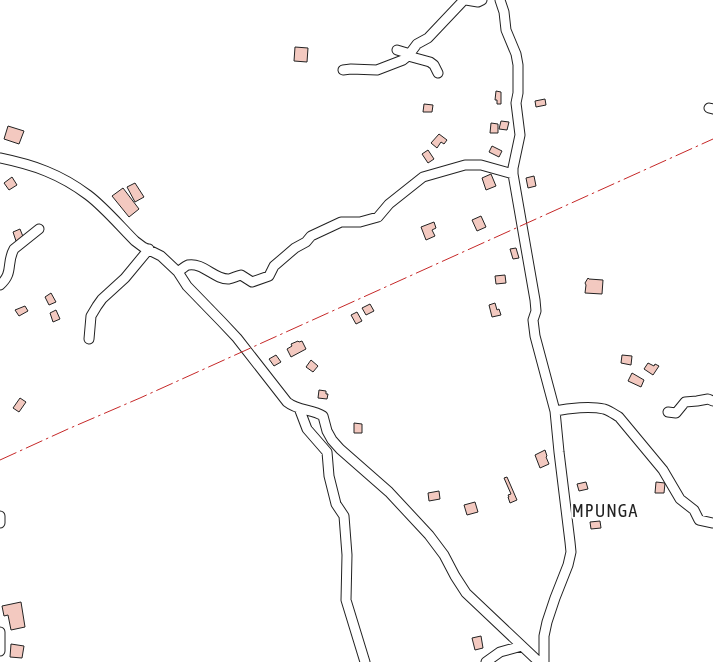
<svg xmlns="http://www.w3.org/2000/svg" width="713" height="662" font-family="'Asap Condensed',sans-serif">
	<rect width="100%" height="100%" fill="#fff"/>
	<path fill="#f3c9c0" stroke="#222" d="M295,47L308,48L307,62L294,61Z
		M496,91L501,92V104H497V100H495Z
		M545,99L546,105L536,107L535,101Z
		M424,104L433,105L432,112H423Z
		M501,121L509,122L507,130L499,129Z
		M491,123L498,124V133H490Z
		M8,126L24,131L19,144L4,139Z
		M439,134L447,140L444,144L441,142L437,148L431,143Z
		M492,146L502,151L499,157L489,152Z
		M428,150L434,159L428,163L422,154Z
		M491,174L496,186L486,190L482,178Z
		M534,176L536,186L528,188L526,178Z
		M12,177L17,185L9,190L4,183Z
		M135,183L144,197L135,202L127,187Z
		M123,188L139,209L129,217L112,196Z
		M481,216L486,227L477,231L472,220Z
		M434,222L436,228L432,230L435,236L426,240L421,227Z
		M20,229L24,239L16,241L13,232Z
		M516,248L519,258L513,259L510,249Z
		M505,275L506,283L496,284L495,276Z
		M588,278L589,279L603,280L602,294L585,293L586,285L585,283Z
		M51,293L56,302L49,305L45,297Z
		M495,303L497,310L499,309L501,315L492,317L489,305Z
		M370,304L374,311L366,315L362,308Z
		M25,306L28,311L19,316L15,310Z
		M56,310L60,319L53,322L50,313Z
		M357,312L362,321L356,324L351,315Z
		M298,341L299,342L302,341L306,349L291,357L287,349L292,346L291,344Z
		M276,355L281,362L274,366L269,359Z
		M622,355L632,356L631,365L621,363Z
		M311,360L318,366L313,372L306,367Z
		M648,363L654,366L655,364L659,366L653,375L644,369Z
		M632,373L644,380L641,387L628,381Z
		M319,390L326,391V394H328L327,399L318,398Z
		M20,398L26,402L19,412L13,408Z
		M354,423L362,424V433H354Z
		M545,450L547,456L546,457L549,464L540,468L535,455Z
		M507,477L517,500L510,503L508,497H509L508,495L511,494L504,478Z
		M586,482L588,489L579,491L577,484Z
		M656,482L665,483L664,493H655Z
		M439,491L440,499L429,501L428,493Z
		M475,502L478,512L467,515L464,505Z
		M600,521L601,528L591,529L590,522Z
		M21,602L25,627L11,630L8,615L4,616L2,606Z
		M481,636L483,648L475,650L472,638Z
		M11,644L24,646L22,658L10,657Z"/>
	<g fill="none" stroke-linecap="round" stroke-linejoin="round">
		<defs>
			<path id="minor" d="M466,0L478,2L482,0
				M500,0L504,12L506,30L516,54L518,65V93L516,103L520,135L513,168V174L535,300L536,311L533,320L535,336L555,411L559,452L570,542L571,552L568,565L555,598L547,622L544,636V662
				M397,50L407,53L408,56L430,62L434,65L438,73
				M343,70L351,69L377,70L403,60L408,56L417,44L428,38L464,0
				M709,108L713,109
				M0,158C34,165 60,174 88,195C104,207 120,226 135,241L143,247L161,256L178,272L187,286L221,321L237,338L287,402C298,411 312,409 323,416L327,431L332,440L340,449L389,492L429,535L444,555L455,576L466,593L539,662
				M178,272C181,270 185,266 188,265C203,262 215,280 229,279C233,278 237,276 241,275L252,282L269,276L274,266L295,248L306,242L311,236L341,222H360L378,217L389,204L423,177L465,165H481L513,174
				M0,285C14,273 6,263 14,249L39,229
				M89,339L91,316L97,306L102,299L125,278L149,249
				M299,408L307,429L327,452L329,476L336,504L344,516L347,555L346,600L365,662
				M555,411C569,408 591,406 604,409C610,411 614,414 619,417L663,470L680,499L694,510L699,520L713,523
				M668,412L676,413L685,402L697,401L708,399L713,401
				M0,516V523
				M0,632V651
				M486,662L500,652L522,646"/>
		</defs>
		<use href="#minor" stroke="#222" stroke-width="11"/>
		<use href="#minor" stroke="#fff" stroke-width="9"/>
		<path stroke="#c62828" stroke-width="1" stroke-dasharray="18 4 2.5 4" stroke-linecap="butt" d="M0,460L68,429L140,398L713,139"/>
	</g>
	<g text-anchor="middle" stroke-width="4" stroke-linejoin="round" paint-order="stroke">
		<g font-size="18" letter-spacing="1" fill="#222" stroke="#fff">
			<text x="605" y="517">MPUNGA</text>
		</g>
	</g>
</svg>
